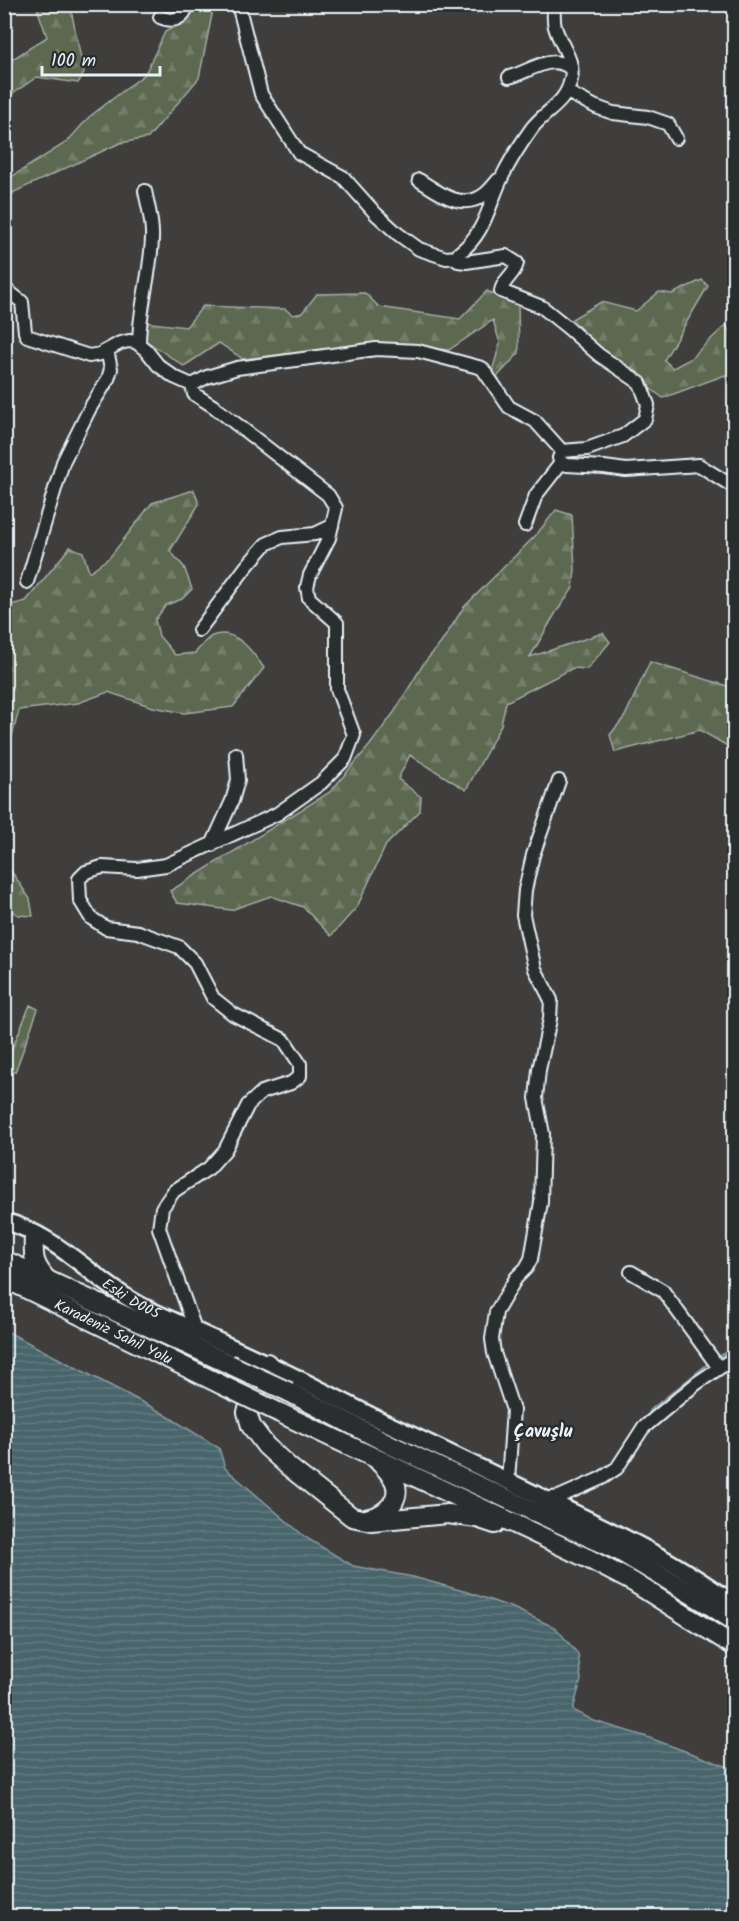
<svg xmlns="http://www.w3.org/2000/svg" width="739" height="1921" font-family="Kalam,sans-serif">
	<defs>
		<pattern id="forest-firs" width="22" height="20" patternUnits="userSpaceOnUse" patternTransform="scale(1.5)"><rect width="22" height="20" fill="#5c674f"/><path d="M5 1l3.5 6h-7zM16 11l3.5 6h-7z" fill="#737d69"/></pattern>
		<pattern id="water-rules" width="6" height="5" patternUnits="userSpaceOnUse" patternTransform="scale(1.5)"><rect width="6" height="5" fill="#47656b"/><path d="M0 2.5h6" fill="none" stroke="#627c81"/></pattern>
	</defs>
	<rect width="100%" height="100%" fill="#403e3d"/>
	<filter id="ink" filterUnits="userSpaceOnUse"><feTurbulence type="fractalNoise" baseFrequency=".0167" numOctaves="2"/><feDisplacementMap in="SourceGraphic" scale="12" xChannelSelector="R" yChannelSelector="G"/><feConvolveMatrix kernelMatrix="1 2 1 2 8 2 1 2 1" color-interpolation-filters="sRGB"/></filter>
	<g filter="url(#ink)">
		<path fill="url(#forest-firs)" stroke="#a2aca4" stroke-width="1.5" d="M36,5H70L84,73L78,83L37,77L12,94L5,133V64L47,37Z
			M190,5H214L199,78L148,138L120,143L14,192L5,206V143L13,147L5,181L67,142L89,117L145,74L165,32L186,20Z
			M702,280L708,286L664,360L673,368L690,359L726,325L734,341V391L731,388L725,375L663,398L601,352L572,319L601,302L636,311L659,292L672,294Z
			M487,291L518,304L519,353L496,378L493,368L500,343L493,320L449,350L384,343L243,359L219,343L184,366L142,338L144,322L186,327L203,306L285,309L293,315L302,313L317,294L365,293L379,307L460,319Z
			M194,490L199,504L170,551L184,567L192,589L182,599L166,605L155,620L159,636L175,655L195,653C200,648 206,639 212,636C236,627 253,652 264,668L233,707L184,713L153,707L108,692L78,703L19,710L5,762V598L11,605L26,601L70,547L83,552L89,572L110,557L152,503Z
			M556,510L572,515L575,570L573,588L555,614L530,657L603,633L610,642L587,669L573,668L506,702L501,725L466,790L410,755L398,779L421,797L420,811L386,845L357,907L331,936L303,907L271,896L231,910L177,903L170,891L330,792L370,745L395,711L424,663L441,643L464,607L536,535Z
			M650,662L734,688V750L700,730L615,752L610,735L625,716Z
			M5,862L30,899L33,916L18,915L5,907Z
			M30,1005L38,1009L15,1072L5,1069V1054H10Z"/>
		<path fill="url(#water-rules)" stroke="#879da3" stroke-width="1.5" d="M4,1330L159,1411L219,1448L225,1468L305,1537L353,1566L413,1577L467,1592L513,1608L556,1628L578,1654L581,1680L573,1710L594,1721L644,1736L734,1769V1916H5Z"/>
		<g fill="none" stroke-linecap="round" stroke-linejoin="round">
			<path stroke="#879da3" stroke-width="2" d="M716,1358L734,1348
				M649,1411L709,1363"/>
			<defs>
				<path id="minor" d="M238,4L261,94L299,153L343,177L376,214L398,234L419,249L446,258L458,257
					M160,17C173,23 184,19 188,4
					M509,77C530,72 550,53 570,68
					M567,92L596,107L613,113L648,117L668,124L676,138
					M419,180C438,192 462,212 485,194C490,190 494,185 498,180
					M4,288L22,302L25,332L27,336L89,356L100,354L120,343L129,341L136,342L146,350L158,365L174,377L192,385
					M139,344C139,308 151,274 152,238C153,223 148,206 145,191
					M562,451L559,458L561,463L567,465L604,467L626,470L699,465L734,487
					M525,525L536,495L561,463
					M27,582L63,462L90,408L108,379L111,369L107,350
					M199,630L246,567L266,544L282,537L315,534L332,526
					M212,845L232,801L238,780L236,754
					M631,1272L663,1291L719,1368
					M196,1332L159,1228L162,1208L174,1191L209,1168L225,1150L248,1105L262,1092L291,1083L300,1076V1064L284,1040L233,1014L213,998L195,963L179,947L138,932L106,928L91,918L80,900L79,879L86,872L102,867L137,869L166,865L277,814L321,783L345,759L354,735L337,689V623L309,598L307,587L310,575L329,538L336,508L328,495L213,406L194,394L192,385L207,377L237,368L376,349L418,351L482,368L509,407L535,421L562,451L587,449L623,436L645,419L648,405L640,383L599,355L567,327L542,307L501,291C503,279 515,275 517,263L506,256L466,262L458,261L459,253C486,233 489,203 503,175C511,159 522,142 532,128C546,110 566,104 571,79C575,60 560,45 555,27C553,20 554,12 554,4
					M508,1481L513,1410L494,1353L492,1339L496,1312L516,1278L526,1268L531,1259L541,1202L543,1134L536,1098L539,1070L550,1019L551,1000L535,969L523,915L525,890L533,855L559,781
					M546,1499L559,1497L602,1478L617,1468L643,1428L697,1383L734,1358"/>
				<g id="major">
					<path id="s1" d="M4,1221C62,1237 95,1283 146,1308C186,1327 226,1344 266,1363C306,1381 344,1403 384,1422C444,1450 504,1479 564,1508C595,1523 627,1538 657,1555C684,1569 709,1587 734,1603"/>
				</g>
				<g id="highway">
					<path d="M34,1236C33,1258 33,1264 48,1281"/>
					<path d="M4,1260L229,1364"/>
					<path id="s2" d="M4,1278L222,1385"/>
					<path d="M267,1363L247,1412L251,1426L266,1446L289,1467L352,1517L371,1521L448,1514L477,1518L495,1524"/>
					<path d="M289,1392L391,1445L619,1551L708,1604L734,1621"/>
					<path d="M280,1413L589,1559L633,1582L734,1646"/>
					<path d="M369,1518C386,1515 403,1499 394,1480C390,1473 384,1467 379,1462"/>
				</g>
			</defs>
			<use href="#minor" stroke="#e8f1f8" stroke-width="16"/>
			<use href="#major" stroke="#e8f1f8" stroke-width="20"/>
			<use href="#highway" stroke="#e8f1f8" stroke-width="22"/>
			<use href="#minor" stroke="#2a2d2e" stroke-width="12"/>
			<use href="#major" stroke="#2a2d2e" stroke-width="15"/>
			<use href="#highway" stroke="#2a2d2e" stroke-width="18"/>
			<defs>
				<path id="highway-bridge" d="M229,1364L289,1392
					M222,1385L280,1413"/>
			</defs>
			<use href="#highway-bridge" stroke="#e8f1f8" stroke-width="22" stroke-linecap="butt"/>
			<use href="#highway-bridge" stroke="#2a2d2e" stroke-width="18"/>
		</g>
	</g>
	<g text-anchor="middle" stroke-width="5" stroke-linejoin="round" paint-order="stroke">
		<g font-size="15" fill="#e8f1f8" stroke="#2a2d2e">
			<text dy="5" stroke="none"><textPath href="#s1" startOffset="150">Eski D005</textPath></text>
			<text dy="5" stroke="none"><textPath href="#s2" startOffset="122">Karadeniz Sahil Yolu</textPath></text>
		</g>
		<g font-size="18" font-weight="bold" fill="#e8f1f8" stroke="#2a2d2e">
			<text x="543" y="1437">Çavuşlu</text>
		</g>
	</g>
	<rect width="739" height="1921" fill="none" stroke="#2a2d2e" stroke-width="24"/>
	<rect x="12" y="12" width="715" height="1897" fill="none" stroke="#e8f1f8" stroke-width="2" filter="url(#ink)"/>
	<path d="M42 66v9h118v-9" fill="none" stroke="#e8f1f8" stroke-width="3"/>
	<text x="51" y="66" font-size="18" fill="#e8f1f8" stroke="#2a2d2e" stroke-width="4.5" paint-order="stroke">100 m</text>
</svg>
